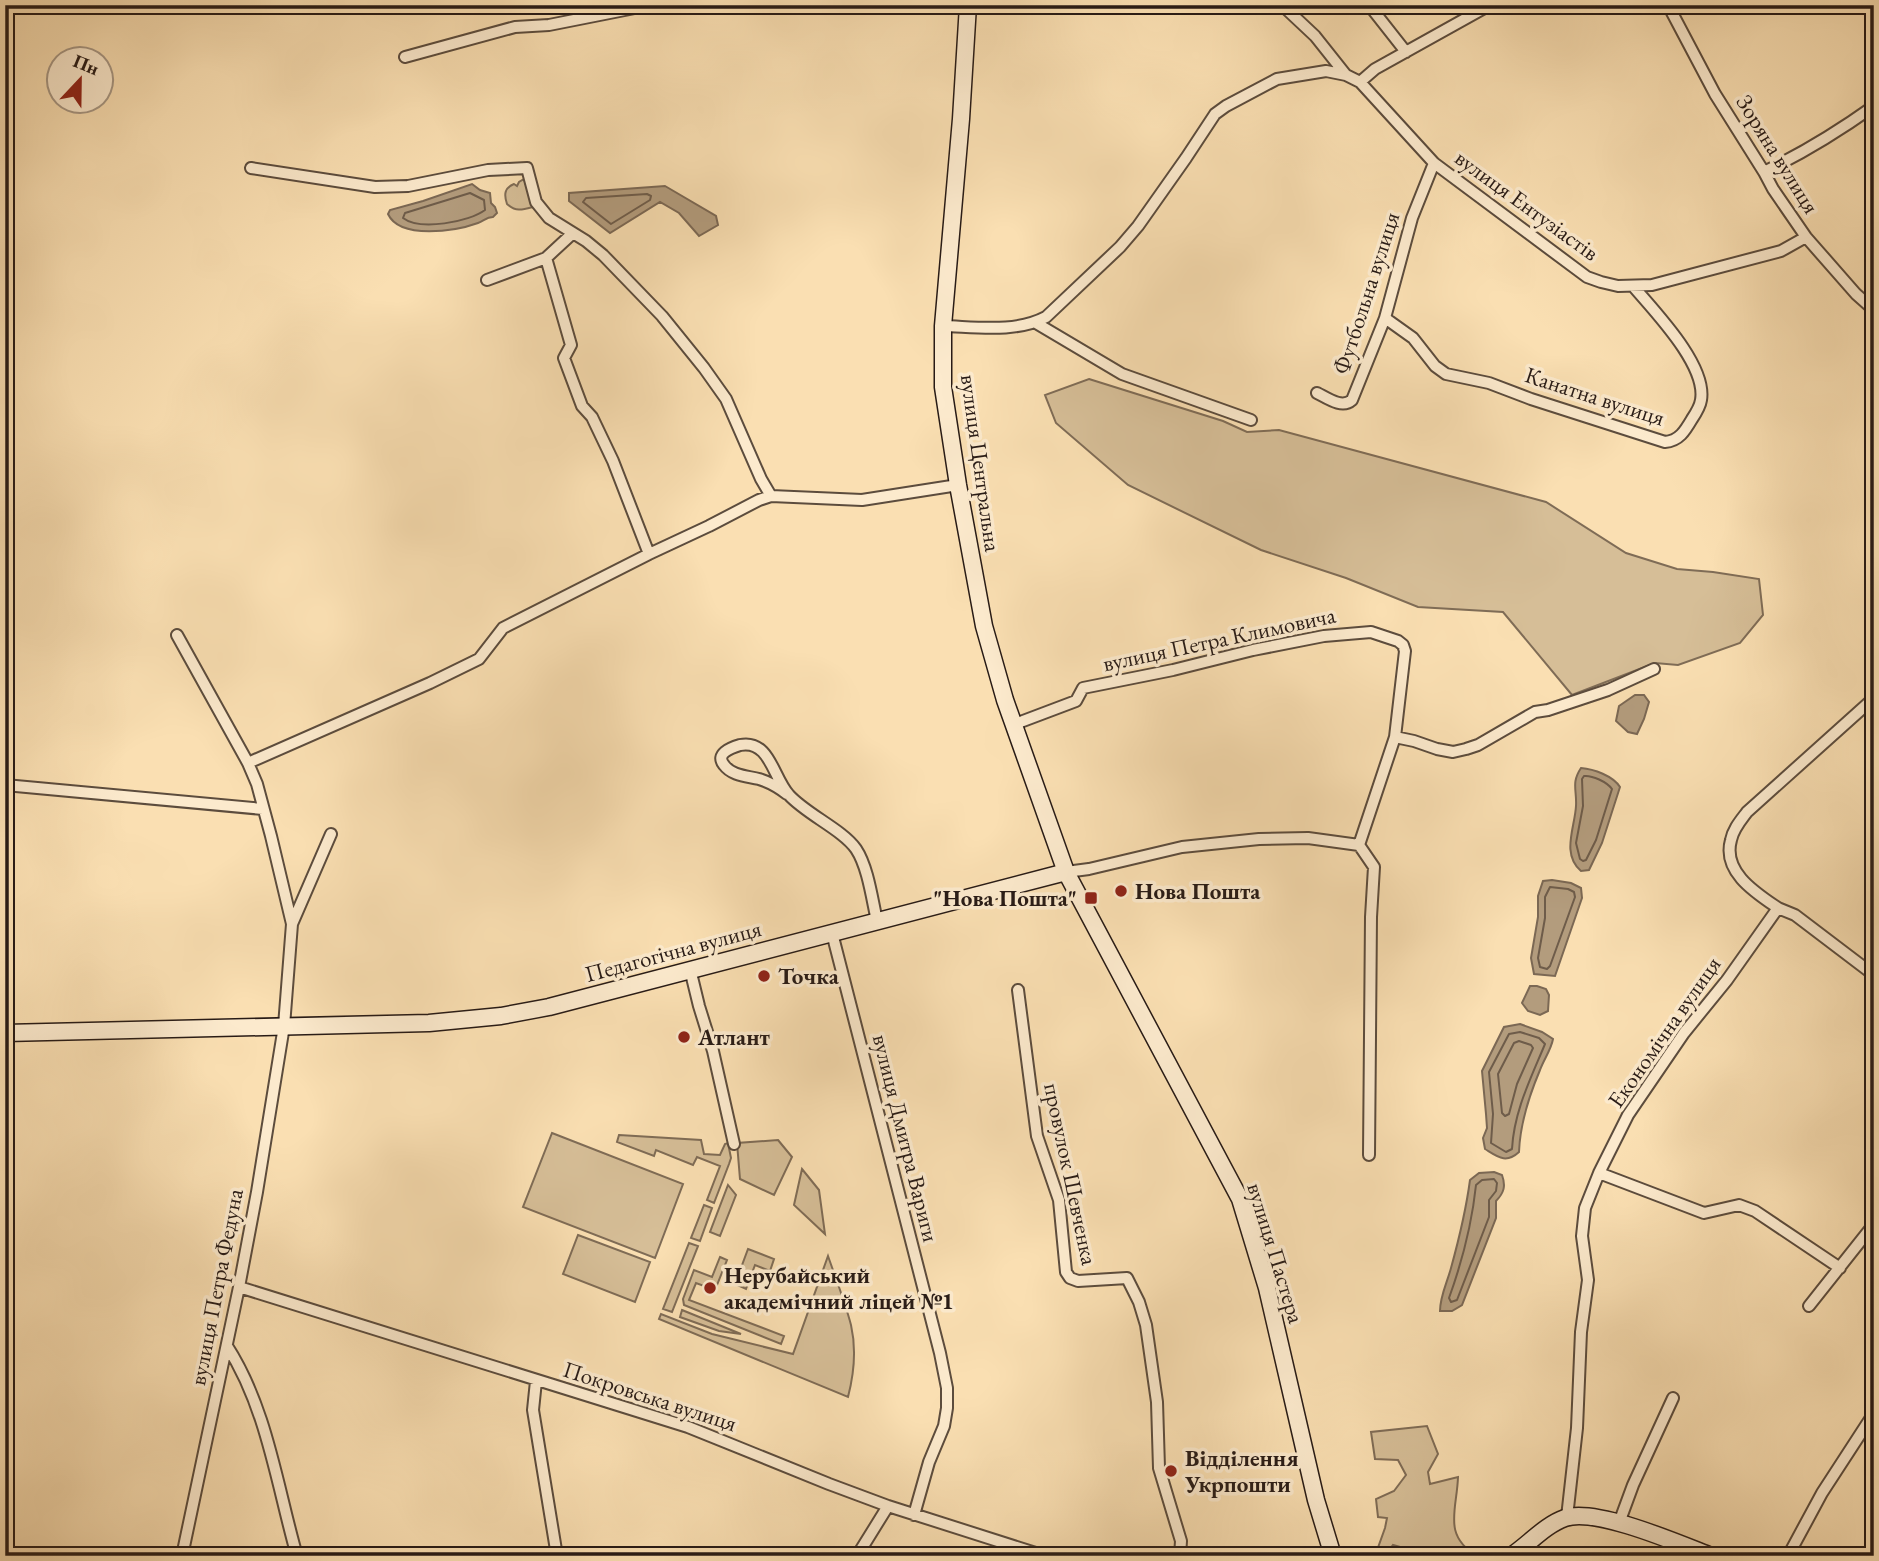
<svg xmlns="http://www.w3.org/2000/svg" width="1879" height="1561" font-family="'EB Garamond',serif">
	<rect width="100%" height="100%" fill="#fadfb2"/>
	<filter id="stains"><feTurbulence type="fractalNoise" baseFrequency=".00286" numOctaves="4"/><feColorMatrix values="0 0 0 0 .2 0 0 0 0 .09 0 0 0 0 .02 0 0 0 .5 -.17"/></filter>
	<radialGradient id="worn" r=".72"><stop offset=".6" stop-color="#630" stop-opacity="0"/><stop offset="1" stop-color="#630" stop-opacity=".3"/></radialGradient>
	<path fill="#d6be97" stroke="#7f6c56" stroke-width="2" d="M524,179L533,207C522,210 516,212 507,204C504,195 504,188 514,184L517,186L519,182Z
		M1089,379L1223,421L1247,432L1279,430L1546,502L1626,553L1677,569L1713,572L1759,579L1763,615L1740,643L1678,665L1655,663L1572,695L1503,612L1418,607L1346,578L1261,550L1128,485L1056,423L1045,395Z
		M552,1133L683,1184L655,1258L523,1207Z
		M619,1135L701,1140L704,1154L720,1155L725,1144L728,1143L731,1158L729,1164L714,1203L707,1200L720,1166L697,1157L693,1165L656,1150L654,1156L617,1142Z
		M778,1140L792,1157L774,1195L740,1179L737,1143Z
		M802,1169L819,1190L825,1234L794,1205Z
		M728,1185L736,1195L720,1236L710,1232Z
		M704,1205L712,1208L700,1241L691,1238Z
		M578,1235L650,1262L635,1302L563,1274Z
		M689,1243L698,1246L672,1312L663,1309Z
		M748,1249L774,1259L770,1271L755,1265L746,1289L735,1284Z
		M828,1256C836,1279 845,1302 851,1325C856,1347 854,1374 848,1397L659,1319L661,1314L712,1334L793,1354Z
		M720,1257L727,1260L715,1290L696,1283L689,1300L784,1336L781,1344L684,1305L683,1299L694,1270L712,1277Z
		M682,1310L741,1334L719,1331L680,1317Z
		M1427,1426L1438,1454L1428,1472L1430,1484L1458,1477C1457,1510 1442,1535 1477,1556H1432L1430,1551L1407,1549L1393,1545L1385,1556H1375L1385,1528L1387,1518L1378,1517L1376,1499L1394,1491L1406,1475L1398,1460L1375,1459L1371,1432Z"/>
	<path fill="#b39c7d" stroke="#7b6854" stroke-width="2" d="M472,184L480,190L490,193L491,203L495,207L497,213L493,217C486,217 484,221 478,223C456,231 400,240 388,214L390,210L423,201Z
		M665,186L716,216L718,225L699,236L679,213L660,202L610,233L569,201V193Z
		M1635,695H1644L1649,702L1644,719L1637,734L1628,732L1616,721L1619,706Z
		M1581,768C1594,769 1613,776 1620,787L1602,843L1589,870L1581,871C1561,854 1575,827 1576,806C1577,790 1571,783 1581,768Z
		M1552,880L1571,883L1581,888L1582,898L1555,976L1534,974L1531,958L1538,917V896L1543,881Z
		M1530,986H1537L1546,989L1549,995L1548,1011L1540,1015L1528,1011L1522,1003Z
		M1520,1024L1542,1032L1553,1039C1551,1050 1544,1059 1540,1070C1529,1096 1520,1124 1519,1152C1506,1164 1498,1157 1485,1149L1483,1138L1487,1128L1486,1114L1482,1071L1504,1027Z
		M1494,1172L1502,1175C1506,1186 1504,1193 1496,1201V1218L1462,1305L1452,1311H1440C1440,1296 1447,1283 1451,1268C1459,1239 1466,1210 1470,1180L1479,1173Z"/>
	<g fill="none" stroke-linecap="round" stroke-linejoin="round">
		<path stroke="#6e5c4a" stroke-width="2" d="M470,193L484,200L485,210C469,222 420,231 403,218L405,213Z
			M647,194L651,196L650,200L611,224L583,202L586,198Z
			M1584,776C1592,775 1607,782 1612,789L1596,840L1586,860L1583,861L1580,859L1576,843L1583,806L1582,779Z
			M1550,887L1568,889L1574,892L1575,897L1550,966L1547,969L1540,967L1538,958L1545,918V897Z
			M1520,1032L1539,1038L1545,1044C1531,1078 1514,1111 1512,1149L1506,1152L1491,1143L1493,1114L1489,1072L1509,1034Z
			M1519,1041L1531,1045L1533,1048L1517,1084L1509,1114L1505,1116L1502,1113L1498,1074L1514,1043Z
			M1494,1179L1497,1183L1496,1191L1489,1200V1217L1457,1300L1451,1302L1449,1298C1462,1262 1472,1223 1476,1185L1482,1180Z"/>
		<defs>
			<path id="street" d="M1282,5L1315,36L1346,75L1360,82L1434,163L1587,277L1601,282L1618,286L1652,285L1781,251L1806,237
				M1369,5L1406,52
				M1668,5L1715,94L1764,172L1773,189L1806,237L1856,294L1874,310
				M405,57L515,27L549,25L650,5
				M1360,82L1375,69L1490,5
				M251,168L375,187L408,186L488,170L527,168L536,202L549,218L586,241L603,255L662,316L704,368L726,399L761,479L771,496L862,500L958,485
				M1764,172C1803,153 1839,131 1874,106
				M546,258L571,345L564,358L582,406L592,417L613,461L649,554
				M487,280L546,258L573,233
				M1385,318L1413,338L1435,366L1446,374L1489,383L1531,399L1665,442C1679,441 1685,431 1692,419C1696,413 1700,407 1701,400C1707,365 1655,312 1633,286
				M1036,323L1122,374L1251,420
				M943,326C977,327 1016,333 1046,317L1120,247L1138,226L1186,158L1215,114L1226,106L1277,79L1326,71L1346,75
				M1317,393C1327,398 1342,409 1352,400L1385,318L1412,218L1434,163
				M177,635L248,763L257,784L271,836L292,924L284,1026L257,1192L239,1287L182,1556
				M1015,724L1076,701L1083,688L1173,670L1253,650L1324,636L1371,632L1398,641L1403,645L1405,651L1395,737L1359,845L1374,867L1371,917L1369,1155
				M1395,737L1414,741L1437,749L1453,752L1466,749L1478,745L1535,712L1548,710L1608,690L1654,669
				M248,763L430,683L479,659L503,628L649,554L709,526L759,500L771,496
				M5,785L263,809
				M787,794C778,787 769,782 759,779C747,776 732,776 724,765C715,754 730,748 740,745C770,739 773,778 789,795C806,814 843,830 856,849C868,867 872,899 877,921
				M1066,872L1089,869L1182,847L1259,839L1308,838L1359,845
				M1778,908L1795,915L1874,975
				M292,924L331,834
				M832,933L940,1353L947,1388V1408L944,1426L929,1462L914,1515
				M690,969L699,1006L713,1051L734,1144
				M1018,990L1037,1136L1059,1200L1066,1272L1070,1278L1078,1281L1127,1278L1139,1302L1146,1325L1157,1402L1159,1468L1181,1541L1180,1556
				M1599,1173L1704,1213L1739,1205L1755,1211L1840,1268
				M239,1287L688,1427L829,1484L888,1506L1045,1556
				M1809,1306L1874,1224
				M227,1346C267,1408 277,1486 297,1556
				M536,1381L533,1410L557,1556
				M1567,1517L1577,1428L1581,1332L1588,1280L1582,1236L1585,1208L1599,1173L1628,1115L1684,1033L1727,980L1778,908C1756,893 1722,872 1731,840C1733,829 1741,820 1747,812L1874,698
				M1619,1523L1633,1485L1673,1398
				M857,1556L888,1506
				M1788,1556L1822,1493L1874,1413"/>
			<path id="secondary" d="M968,5L961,119L943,326V387L958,485L984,626L1005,700L1066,872L1240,1199L1267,1288L1316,1500L1333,1556
				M5,1033L429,1023L501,1016L549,1007L1066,872
				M1511,1556C1529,1544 1545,1525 1565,1518C1595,1507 1680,1544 1711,1556"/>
		</defs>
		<use href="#street" stroke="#5c4c3d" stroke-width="14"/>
		<use href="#secondary" stroke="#281b16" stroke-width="19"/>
		<use href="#street" stroke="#fceacd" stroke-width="10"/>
		<use href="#secondary" stroke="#fceacd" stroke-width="16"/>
	</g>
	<g fill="#8f2418" stroke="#fceacd" stroke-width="2.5">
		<circle cx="1121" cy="891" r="7"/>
		<rect x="1084" y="891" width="14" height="14" rx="3.5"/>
		<circle cx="764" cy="976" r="7"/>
		<circle cx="684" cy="1037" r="7"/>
		<circle cx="710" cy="1288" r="7"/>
		<circle cx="1171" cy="1471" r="7"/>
	</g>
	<g text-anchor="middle" stroke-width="7" stroke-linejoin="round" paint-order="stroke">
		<g font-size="23" fill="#281b16" stroke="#fceacd">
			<text transform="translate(1778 154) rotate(58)" y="8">Зоряна вулиця</text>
			<text transform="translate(1527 205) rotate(36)" y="8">вулиця Ентузіастів</text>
			<text transform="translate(1366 293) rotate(-72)" y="8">Футбольна вулиця</text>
			<text transform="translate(1595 396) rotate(18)" y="8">Канатна вулиця</text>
			<text transform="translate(981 463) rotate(82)" y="8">вулиця Центральна</text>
			<text transform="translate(1219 639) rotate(-12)" y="8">вулиця Петра Климовича</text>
			<text transform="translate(673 951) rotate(-15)" y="8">Педагогічна вулиця</text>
			<text transform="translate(1664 1032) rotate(-55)" y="8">Економічна вулиця</text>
			<text transform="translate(906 1138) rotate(76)" y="8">вулиця Дмитра Вариги</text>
			<text transform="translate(1071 1174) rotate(78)" y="8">провулок Шевченка</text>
			<text transform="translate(1276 1253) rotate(73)" y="8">вулиця Пастера</text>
			<text transform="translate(216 1287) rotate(-79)" y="8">вулиця Петра Федуна</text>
			<text transform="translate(650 1396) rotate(18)" y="8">Покровська вулиця</text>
		</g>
		<g font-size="23" font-weight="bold" fill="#281b16" stroke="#fceacd" text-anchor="start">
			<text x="1135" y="899">Нова Пошта</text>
			<text x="1077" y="906" text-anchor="end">"Нова Пошта"</text>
			<text x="778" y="984">Точка</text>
			<text x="698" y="1045">Атлант</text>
			<text x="724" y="1283">Нерубайський<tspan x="724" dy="26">академічний ліцей №1</tspan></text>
			<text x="1185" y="1466">Відділення<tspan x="1185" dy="26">Укрпошти</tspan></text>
		</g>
	</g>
	<rect width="1879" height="1561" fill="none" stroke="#fadfb2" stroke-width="28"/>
	<rect x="7" y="7" width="1865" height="1547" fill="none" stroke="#281b16" stroke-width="3.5"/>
	<rect x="14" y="14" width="1851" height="1533" fill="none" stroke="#281b16" stroke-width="2"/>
	<g transform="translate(80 80) rotate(22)"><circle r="33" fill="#fceacd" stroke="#a79784" stroke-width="2"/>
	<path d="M0-5L12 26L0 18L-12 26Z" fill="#8f2418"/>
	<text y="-10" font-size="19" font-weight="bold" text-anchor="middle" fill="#281b16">Пн</text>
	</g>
	<rect width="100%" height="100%" filter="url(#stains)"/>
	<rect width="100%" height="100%" fill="url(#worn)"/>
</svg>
